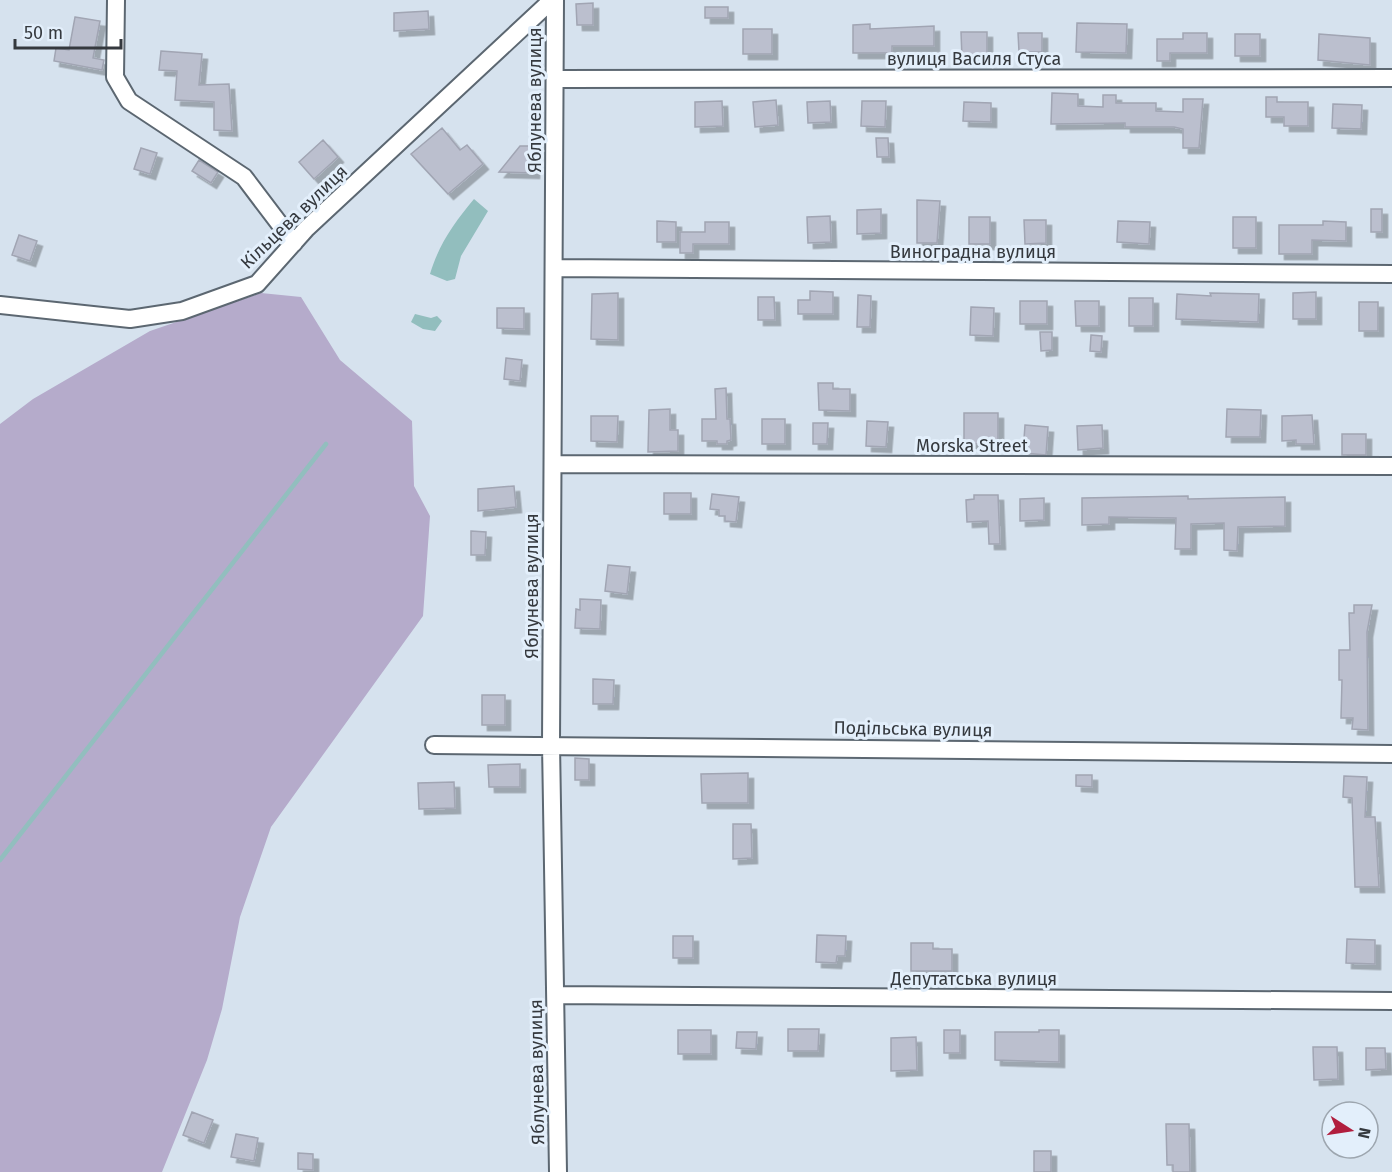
<svg xmlns="http://www.w3.org/2000/svg" width="1392" height="1172" font-family="'Fira Sans',sans-serif">
	<defs>
		<filter id="shadow"><feDropShadow dx="5.5" dy="5.5" stdDeviation="0" flood-color="#0004"/></filter>
	</defs>
	<rect width="100%" height="100%" fill="#d6e2ee"/>
	<path fill="#b5abcb" d="M261,293L301,297L340,360L412,421L414,486L430,516L423,616L271,827L240,917L222,1009L207,1060L162,1172H0V424L33,399L150,331Z"/>
	<path fill="#92bebe" d="M474,199L488,211L461,256L455,279L447,281L430,274C439,244 454,223 474,199Z
		M415,314L431,318L437,316L442,321L435,331L423,329L411,322Z"/>
	<g fill="none" stroke-linecap="round" stroke-linejoin="round">
		<path stroke="#92bebe" stroke-width="4.5" d="M0,860L326,444"/>
	</g>
	<path fill="#bbbfce" stroke="#a1a5b3" stroke-width="1.5" filter="url(#shadow)" d="M593,3V25H577L576,4Z
		M705,7H728V18H705Z
		M428,11L429,29L394,31V13Z
		M75,17L100,21L93,58L104,60L102,70L54,61L56,48L69,50Z
		M1077,23L1127,24L1126,53L1076,52Z
		M870,24V29L934,26V46H892V53H853V25Z
		M743,29H772V54H743Z
		M961,32H987V57L962,58Z
		M1018,33H1042V52H1019Z
		M1183,33H1207V53H1170V61H1157V39H1183Z
		M1235,34H1260V56H1235Z
		M1319,34L1370,38V65L1318,60Z
		M161,51L202,54L199,85L229,84L232,131L214,130V102L175,100L177,71L159,70Z
		M1052,93L1078,94V106L1103,107V95H1116V103H1156V111L1183,112V99H1203L1199,148H1183V129L1174,127H1125V123L1051,124Z
		M1266,97H1277V102H1308V126H1284V117H1266Z
		M776,100L778,125L755,127L753,102Z
		M722,101L723,126L695,127V102Z
		M830,101L831,122L808,123L807,102Z
		M862,101H886L885,127L861,126Z
		M964,102L991,103V122L963,121Z
		M1333,104L1362,105L1361,129L1332,128Z
		M442,128L460,150L467,145L483,164L448,194L411,154Z
		M876,138H888L889,157H877Z
		M323,140L338,157L314,179L299,162Z
		M520,146H535L534,173L499,172Z
		M141,148L157,153L150,174L134,169Z
		M199,160L218,172L211,183L192,171Z
		M917,200L940,201L937,243H917Z
		M881,209V233L857,234V210Z
		M1371,209H1382V232H1371Z
		M830,216L831,242L808,243L807,217Z
		M969,217H990V244H969Z
		M1233,217H1256V248H1233Z
		M1024,220H1046V243L1025,244Z
		M657,221L676,222V242H657Z
		M1118,221L1150,222L1149,244L1117,242Z
		M1323,221L1346,222V241L1312,240V254H1279V225H1323Z
		M705,222H729V244H693V253H680V232H705Z
		M19,235L37,241L30,261L12,255Z
		M810,291L833,292V314H798V300H810Z
		M1316,292V319H1293V293Z
		M618,293V340L591,339L592,294Z
		M1210,293L1259,294L1258,322L1176,319L1177,294L1211,296Z
		M858,295L871,296L870,327H857Z
		M758,297H774L775,320H758Z
		M1129,298H1153V326H1129Z
		M1020,301H1047V324H1020Z
		M1075,301H1099V326H1076Z
		M1359,302H1378V331H1359Z
		M971,307L994,308L993,336L970,335Z
		M497,308H524V329L497,328Z
		M1040,332H1052V350L1041,351Z
		M1091,335L1102,336L1101,352L1090,351Z
		M506,358L522,360L520,381L504,379Z
		M818,383H833V389H850V411L819,410Z
		M726,388L727,419H730L731,440L727,441V444H717V441H702V419H716L715,389Z
		M670,409V430H678V451L648,452L649,410Z
		M1227,409L1261,410L1260,437H1226Z
		M964,413H998V444H964Z
		M1312,415L1314,444H1296V440L1282,441V416Z
		M591,416H618L617,442L591,441Z
		M762,419H785V444H762Z
		M867,421L888,422L886,447L866,446Z
		M813,423H828L827,444H813Z
		M1025,425L1048,427L1046,455L1023,453Z
		M1102,425L1103,448L1078,450L1077,426Z
		M1342,434H1366V455H1342Z
		M514,486L516,507L478,511V489Z
		M664,493H691V514H664Z
		M712,494L739,497L736,522L725,521V516H719V510L710,509Z
		M974,495H998L1000,544H989L988,521L967,522L966,500L974,499Z
		M1188,496V499L1285,497V526L1238,527L1237,551L1224,550V523L1191,524V549H1175L1176,518L1109,517V524L1082,525V498Z
		M1044,498V520L1020,521V499Z
		M471,531L486,532L485,555H471Z
		M608,565L630,567L627,594L605,591Z
		M580,599L601,600L600,629L575,628L576,609L580,610Z
		M1354,605H1372L1367,632L1368,730L1352,729L1353,718H1341L1342,680H1339V650H1350L1349,613H1354Z
		M593,679L614,680L613,704H593Z
		M482,695H505V725H482Z
		M575,758L589,759V780H575Z
		M520,764V787H489L488,765Z
		M748,773V803H702L701,774Z
		M1076,775H1092V787L1076,786Z
		M1344,776L1367,777L1365,817H1375L1379,887H1355L1352,798L1343,797Z
		M454,782L455,808L419,809L418,783Z
		M733,824H751L752,858L733,859Z
		M817,935L846,936L845,956H837L836,963L816,962Z
		M673,936H693V958H673Z
		M1347,939L1375,940V964L1346,963Z
		M911,943H933V949H952V971H911Z
		M788,1029H819L818,1051H788Z
		M678,1030H711V1054H678Z
		M944,1030H960V1053H944Z
		M1039,1030H1059V1062L995,1060V1032H1039Z
		M737,1032H757L756,1049L736,1048Z
		M916,1037L917,1070L891,1071V1038Z
		M1313,1047H1337L1338,1079L1314,1080Z
		M1366,1048H1385L1386,1069L1366,1070Z
		M192,1112L213,1120L204,1143L183,1135Z
		M1166,1124H1189L1190,1172H1173V1165H1167Z
		M236,1134L258,1138L254,1161L231,1157Z
		M1034,1151H1051V1172H1034Z
		M298,1153L313,1154V1170L298,1169Z"/>
	<g fill="none" stroke-linecap="round" stroke-linejoin="round">
		<defs>
			<path id="minor" d="M116,0L115,77L129,101L244,177L294,243
				M555,0L551,744L558,1172
				M556,79L1392,78
				M555,268L1392,274
				M0,305L130,319L182,311L257,284L306,229L552,0
				M553,464L1392,466
				M434,745L1392,754
				M556,995L1392,1001"/>
		</defs>
		<use href="#minor" stroke="#5c6771" stroke-width="20"/>
		<use href="#minor" stroke="#fff" stroke-width="16"/>
	</g>
	<g text-anchor="middle" stroke-width="6" stroke-linejoin="round" paint-order="stroke">
		<g font-size="18" fill="#35393e" stroke="#e3effb">
			<text x="974" y="65">вулиця Василя Стуса</text>
			<text transform="translate(535 100) rotate(-90)" y="6">Яблунева вулиця</text>
			<text transform="translate(294 217) rotate(-44)" y="6">Кільцева вулиця</text>
			<text x="973" y="258">Виноградна вулиця</text>
			<text x="972" y="452">Morska Street</text>
			<text transform="translate(532 586) rotate(-90)" y="6">Яблунева вулиця</text>
			<text transform="translate(913 729) rotate(1)" y="6">Подільська вулиця</text>
			<text x="974" y="985">Депутатська вулиця</text>
			<text transform="translate(537 1072) rotate(-91)" y="6">Яблунева вулиця</text>
		</g>
	</g>
	<g transform="translate(1350 1130) rotate(102)"><circle r="28" fill="#e3effb" stroke="#9da6af" stroke-width="1.5"/>
	<path d="M0-4.5L10 22L0 15L-10 22Z" fill="#b11e3e"/>
	<text y="-9" font-size="16" font-weight="bold" text-anchor="middle" fill="#35393e">N</text>
	</g>
	<path d="M15 39v9h106v-9" fill="none" stroke="#35393e" stroke-width="3"/>
	<text x="24" y="39" font-size="18" fill="#35393e" stroke="#e3effb" stroke-width="4.5" paint-order="stroke">50 m</text>
</svg>
